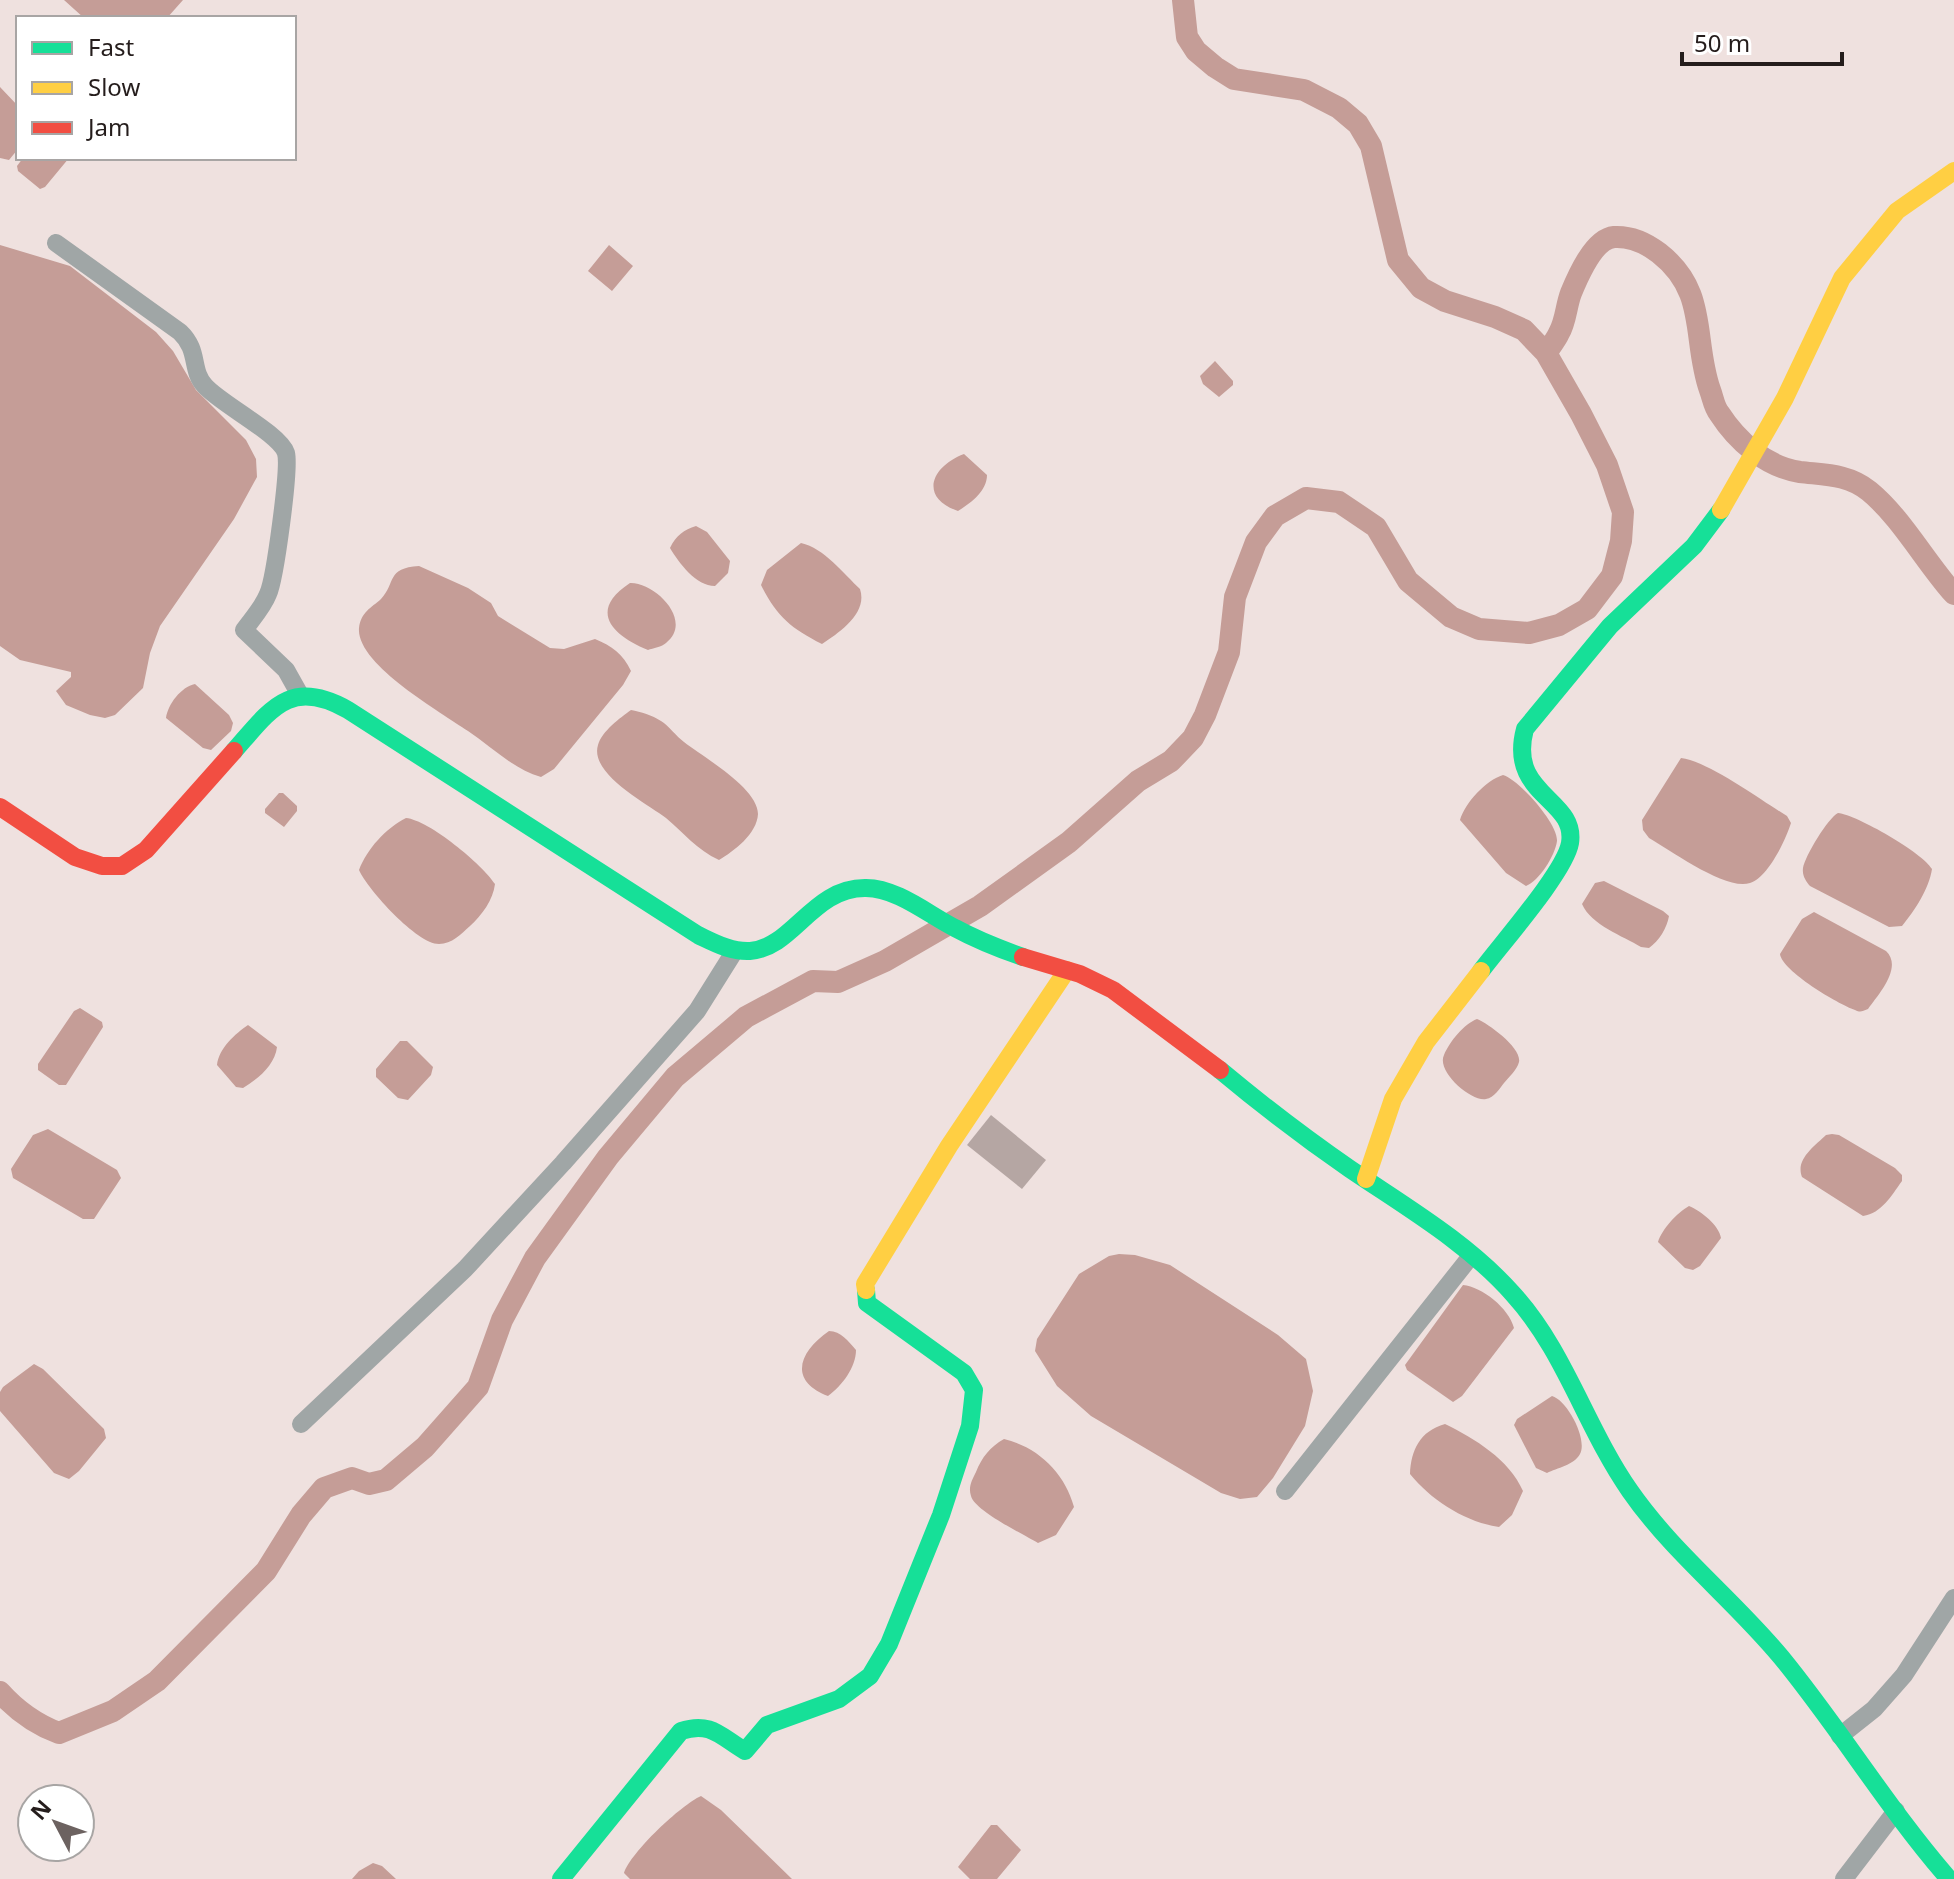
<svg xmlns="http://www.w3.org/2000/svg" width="1954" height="1879" font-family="'Noto Sans',sans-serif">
	<rect width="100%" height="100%" fill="#efe1df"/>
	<path fill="#c59d97" d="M64,0H183L167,18H84Z
		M0,87L18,106V149L9,160L0,158Z
		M23,158H69L45,187L40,189L18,171L17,166Z
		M0,245L70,266L156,332L173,351L196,390L246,440L256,459L257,477L234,519L160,626L150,653L143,688L115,715L105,718L90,715L66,705L56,691L71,677V672L20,660L0,646Z
		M609,245L633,266L612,291L588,271Z
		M1215,361L1233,381V385L1219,397L1203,384L1200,376Z
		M964,454L987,475C987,491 971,503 958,511C918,497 932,466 964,454Z
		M696,526L707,532L730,561L728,573L715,586C696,586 679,563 670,548C676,535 684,530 696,526Z
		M801,543C824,548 844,574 860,589C868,613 840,632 822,644C791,628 777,617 761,585L767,570Z
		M419,566L468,588L491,603L498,616L550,648L564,649L595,639C612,646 623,654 631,671L623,685L554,769L541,777C513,769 492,747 468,731C441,712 356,664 359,628C361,612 371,608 381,599C396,583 386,568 419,566Z
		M630,583C655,582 694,621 666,643C662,647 653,648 648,650C613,636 587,611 630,583Z
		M195,684L229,715L233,723L231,731L211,750L203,748L166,718C168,704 181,687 195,684Z
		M631,710C641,712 652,715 661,721C669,726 676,736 684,742C703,757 758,788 758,814C757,834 734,851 719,860C697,850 684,833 666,818C648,804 589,774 598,745C602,731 620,718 631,710Z
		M1681,758C1708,761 1762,801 1787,816L1791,823C1786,839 1768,878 1750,883C1726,891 1672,851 1649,838L1643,830L1642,820Z
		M1503,775C1518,779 1558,823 1557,841C1555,856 1539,881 1526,886L1506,873L1460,820C1465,803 1486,780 1503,775Z
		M279,793H283L297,806V811L284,827L265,813V809Z
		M1838,813C1857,815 1923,853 1932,869C1929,889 1915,910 1902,926L1889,927L1810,886C1806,881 1802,876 1803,868C1805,856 1828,818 1838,813Z
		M406,818C429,820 483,865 495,884C493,900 482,915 470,926C461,934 452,944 439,944C417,944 368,890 359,870C367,849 386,828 406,818Z
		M1604,881L1663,911L1669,916C1667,928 1659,941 1649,948L1641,947C1623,936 1591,925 1582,904L1595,883Z
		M1814,912L1886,951C1903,967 1879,994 1868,1009C1862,1011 1861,1013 1855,1010C1838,1004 1782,971 1780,954L1802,919Z
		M80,1008L102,1022L103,1027L66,1085H59L38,1070V1064L74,1011Z
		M1477,1019C1489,1024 1522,1048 1519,1062C1517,1070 1509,1077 1504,1083C1500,1088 1494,1098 1486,1099C1471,1102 1436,1071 1444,1055C1450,1041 1464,1024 1477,1019Z
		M248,1025L277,1047C275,1065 258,1079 243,1088L236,1087L217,1065C219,1048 235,1034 248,1025Z
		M400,1041H407L433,1067L431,1075L408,1100L398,1098L376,1077V1069Z
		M48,1129L117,1170L121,1178L94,1219H83L13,1178L11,1169L33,1135Z
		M1832,1134L1839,1135L1895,1168L1902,1175V1181C1891,1196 1882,1213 1863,1216L1802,1177C1795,1159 1815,1146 1826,1135Z
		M1689,1206C1701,1211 1719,1225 1721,1238L1700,1266L1693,1270L1685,1268L1658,1242C1662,1229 1677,1213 1689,1206Z
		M1119,1254L1135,1255L1170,1265L1278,1335L1306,1359L1313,1391L1305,1426L1273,1478L1257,1497L1240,1499L1221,1493L1091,1416L1057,1386L1035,1351L1037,1339L1079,1274L1109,1256Z
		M1463,1285C1482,1287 1509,1308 1514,1328L1462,1396L1453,1402L1407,1370L1405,1365Z
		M829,1331C841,1331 848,1341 856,1350C856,1367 842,1386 828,1396C787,1380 800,1351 829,1331Z
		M34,1364L43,1369L104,1429L106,1438L79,1471L69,1479L54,1473L0,1411V1392L3,1387Z
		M1552,1396C1567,1400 1588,1439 1580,1454C1574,1465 1557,1468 1547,1473L1536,1468L1514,1425L1517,1419Z
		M1445,1424C1475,1439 1509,1459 1523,1491L1512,1515L1499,1527C1465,1522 1431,1500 1410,1474C1411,1450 1420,1431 1445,1424Z
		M1004,1439C1038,1447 1065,1473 1074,1507L1056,1535L1038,1543C1023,1534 975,1511 971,1496C968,1487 972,1480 976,1472C982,1457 990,1447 1004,1439Z
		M701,1796L721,1810L792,1879H630L624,1873C631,1852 681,1805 701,1796Z
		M991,1825H997L1021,1850L997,1879H970L958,1867Z
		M373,1863L382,1866L396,1879H352L359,1871Z"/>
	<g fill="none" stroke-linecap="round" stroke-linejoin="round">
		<path stroke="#c59d97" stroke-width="22" d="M1546,353C1550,347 1556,340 1559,333C1566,321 1566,306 1571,293C1578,276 1594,239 1614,237C1631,236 1646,243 1659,253C1709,292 1692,339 1710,390C1713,398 1714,407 1719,413C1737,441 1766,467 1800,472C1825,475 1848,474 1869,491C1901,517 1926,563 1954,594
			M0,1692C17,1711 35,1724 59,1733L113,1711L157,1681L266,1571L301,1515L324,1488L352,1478L369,1484L386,1480L425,1447L478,1387L502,1320L535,1258L608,1157L675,1077L746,1017L813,981L838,982L885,961L980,906L1069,842L1138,781L1171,761L1193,738L1205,715L1229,652L1235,597L1256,542L1275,516L1306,498L1339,502L1376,527L1408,581L1451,617L1479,629L1529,633L1559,625L1587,609L1612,576L1621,541L1623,512L1607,465L1581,414L1546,353L1524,330L1495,317L1445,301L1421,288L1398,260L1371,146L1358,124L1339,108L1304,90L1234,79L1215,67L1196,51L1187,37L1183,0"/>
	</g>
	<path fill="#b5a6a3" d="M991,1115L1046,1160L1022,1189L967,1145Z"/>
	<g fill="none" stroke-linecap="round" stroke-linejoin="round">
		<path stroke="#a0a6a6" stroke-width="18" d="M56,243L180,332C200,351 190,370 205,386C221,404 280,434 286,453C290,468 275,579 268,594C263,607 252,619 244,630L286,670L300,695
			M301,1424L465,1269L563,1163L697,1011L734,952
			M1285,1491L1471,1256
			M1840,1736L1874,1709L1904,1675L1954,1598
			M1844,1879L1896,1811"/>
		<path stroke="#16e098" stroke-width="18" d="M234,751C271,709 290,677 348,710L698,935C715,943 731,952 750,951C793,948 813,887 866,888C897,888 929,915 955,928C977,940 1000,949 1023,957
			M1481,971C1501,944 1565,872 1570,843C1577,798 1507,796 1525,729L1610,626L1694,546L1721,510
			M1220,1070C1262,1105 1305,1138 1350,1169C1406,1207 1468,1243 1513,1294C1565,1351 1586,1428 1630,1491C1673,1553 1733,1599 1781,1657C1840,1729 1888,1809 1949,1879
			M561,1879L681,1731C711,1721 721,1737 745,1751L767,1725L839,1699L870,1676L889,1644L941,1515L970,1426L974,1390L964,1373L867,1303L866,1290"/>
		<path stroke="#ffcf43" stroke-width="18" d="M1721,510L1785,398L1842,278L1897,211L1954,171
			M1366,1179L1393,1099L1426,1042L1481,971
			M866,1290L865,1284L949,1146L1067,970"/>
		<path stroke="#f24e42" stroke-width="18" d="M0,807L75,857L102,866H122L146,850L234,751
			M1023,957L1080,974L1113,990L1220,1070"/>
	</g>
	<rect x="16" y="16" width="280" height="144" fill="#ffffff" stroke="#a8a5a4" stroke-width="2"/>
	<rect x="32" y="42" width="40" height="12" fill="#16e098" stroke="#a8a5a4" stroke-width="2"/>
	<text x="88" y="56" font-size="24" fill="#251d1c">Fast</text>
	<rect x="32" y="82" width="40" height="12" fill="#ffcf43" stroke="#a8a5a4" stroke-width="2"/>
	<text x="88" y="96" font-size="24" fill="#251d1c">Slow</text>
	<rect x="32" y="122" width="40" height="12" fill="#f24e42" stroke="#a8a5a4" stroke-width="2"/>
	<text x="88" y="136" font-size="24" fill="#251d1c">Jam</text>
	<g transform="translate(56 1823) rotate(311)"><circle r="38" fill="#ffffff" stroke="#a8a5a4" stroke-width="2"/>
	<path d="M0-6L14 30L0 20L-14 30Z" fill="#6c6260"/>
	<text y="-12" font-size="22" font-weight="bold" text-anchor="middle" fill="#251d1c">N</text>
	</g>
	<path d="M1682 52v12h160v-12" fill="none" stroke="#251d1c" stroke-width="4"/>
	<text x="1694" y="52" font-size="24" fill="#251d1c" stroke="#ffffff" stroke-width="6" paint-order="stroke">50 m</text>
</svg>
